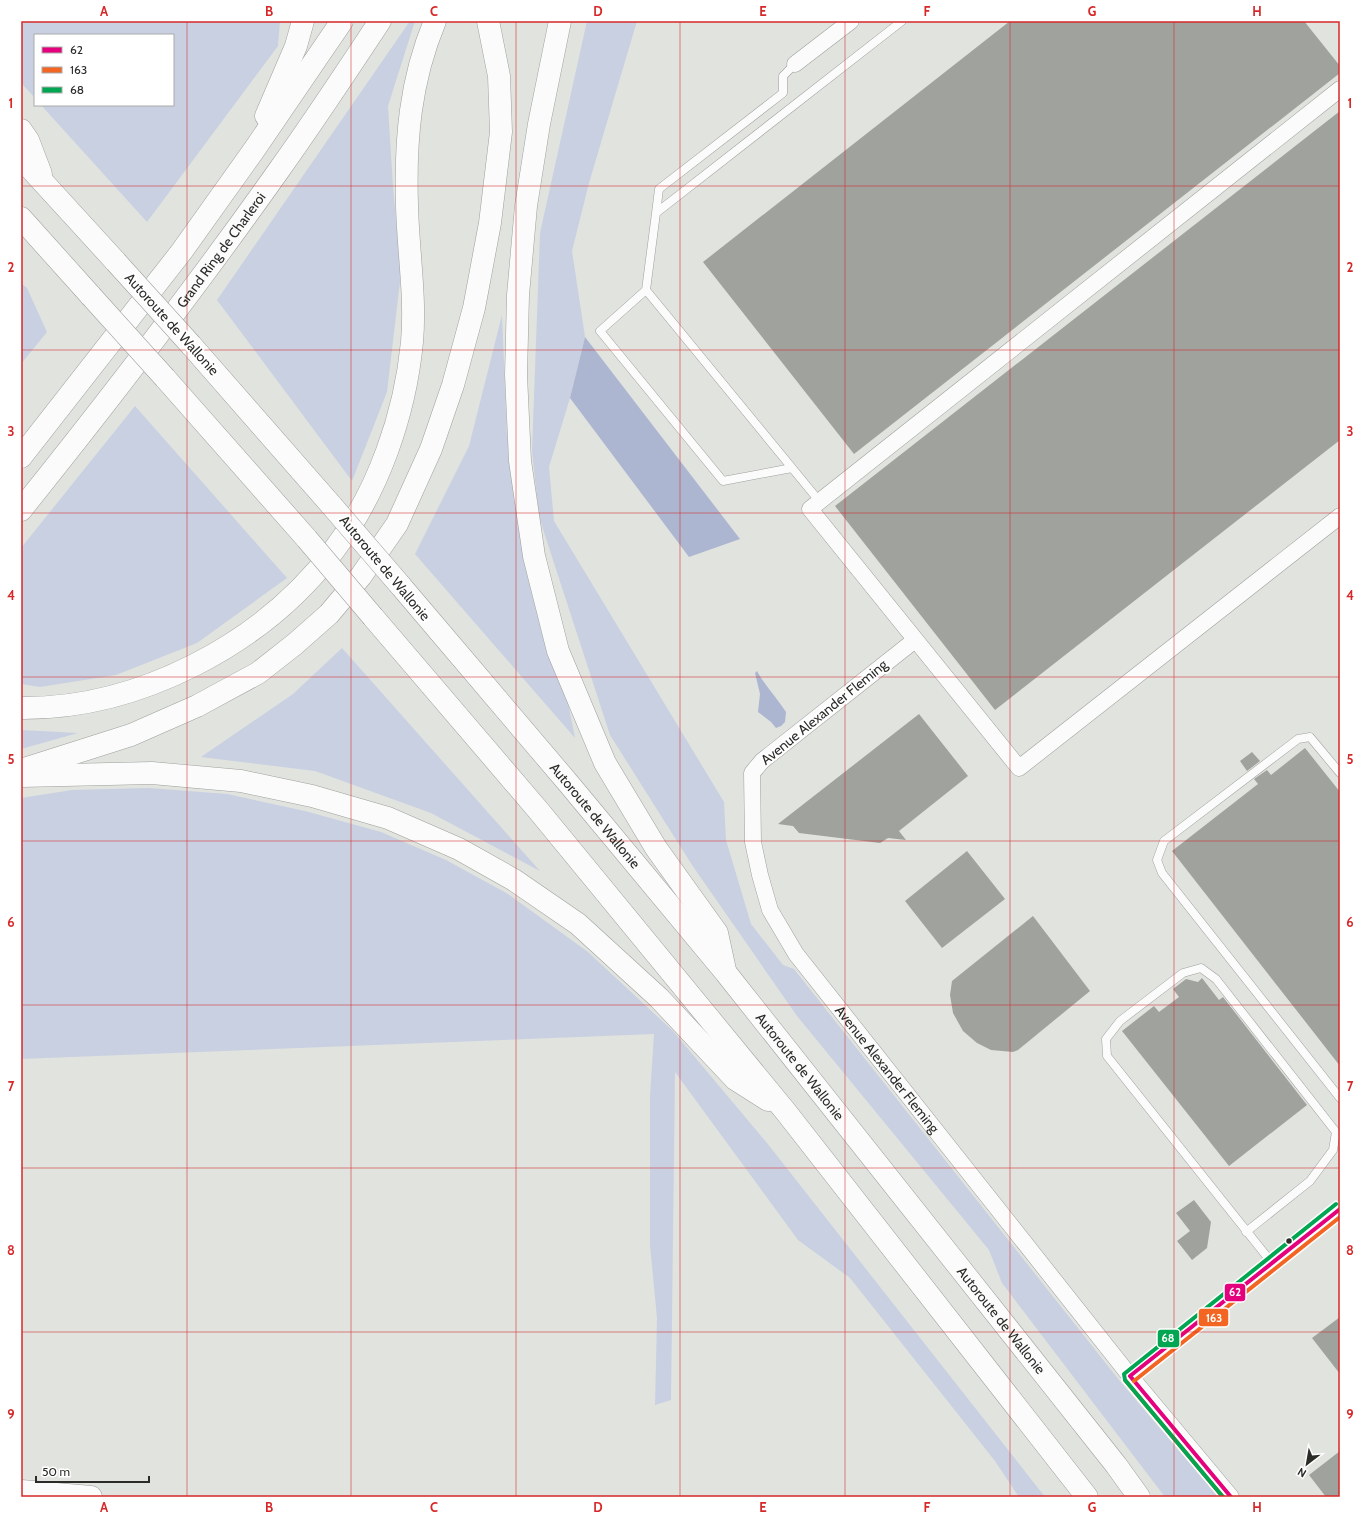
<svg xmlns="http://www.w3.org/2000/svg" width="1361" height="1518" font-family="Cabin,sans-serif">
	<rect width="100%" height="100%" fill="#e1e3de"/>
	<path fill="#c9d0e2" d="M21,21H280L278,46L147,222L41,105H173V35H35V98L21,83Z
		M410,21H415L388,106L393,187L401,273L387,392L352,481L217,300Z
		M587,21H637L589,183L572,251L585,337L570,398L549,467L554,521L724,802L726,840L751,924L783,965L794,969L1119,1380L1218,1497H1165L1002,1283L989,1250L797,1016L692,865L610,735L539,517L532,451L540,233Z
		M21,283L27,288L47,332L21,364Z
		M502,315L507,436L529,576L566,693L575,738L415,554L469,446Z
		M135,406L287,578L197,643L116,675L40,687L21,684V548Z
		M342,648L540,871L431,813L315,771L201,757L293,694Z
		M21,730L78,733L21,749Z
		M149,788L227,794L305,811L381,832L446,860L508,894L588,952L673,1031L767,1143L1045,1497H1019L995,1461L850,1278L798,1240L675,1072L671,1400L655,1405L657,1318L650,1245V1096L654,1034L21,1059V798L72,790Z"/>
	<path fill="#acb6d1" d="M585,337L740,539L689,557L570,398Z
		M757,671C765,686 777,698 786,712L785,722L781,726L776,728L771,722L758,712L760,694L755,673Z"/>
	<path fill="#a0a29e" d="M1010,21H1304L1340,66V73L854,454L703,262Z
		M1340,111V440L995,710L835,506Z
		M919,714L968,776L899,831L906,840L888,838L880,843L799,833L793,826L778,824Z
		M1305,748L1340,792V1066L1172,851L1258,784L1254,779L1267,770L1271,775Z
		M1252,752L1260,761L1247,771L1240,761Z
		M967,851L1005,899L942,948L905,901Z
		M1033,916L1090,991L1018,1050L1013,1052L991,1050L977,1043L963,1031L953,1013L950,995L952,981Z
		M1202,978L1219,1000L1223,997L1307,1105L1229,1166L1122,1031L1154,1006L1159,1012L1179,997L1173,989L1186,979L1198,982Z
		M1194,1200L1211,1222L1207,1248L1192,1260L1177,1241L1190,1231L1176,1213Z
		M1340,1317V1374L1312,1338Z
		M1340,1451V1497H1326L1309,1475Z"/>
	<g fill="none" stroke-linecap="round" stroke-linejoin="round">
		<defs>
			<path id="service" d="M656,213L659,189L783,93V76L795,64
				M646,290L600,331L723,481L792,468
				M820,502L646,290L656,213L902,21
				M1340,773L1310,737L1298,739L1164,841L1157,860L1162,873L1340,1098
				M1246,1232L1310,1181L1333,1150L1336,1132L1216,979L1201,968L1183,973L1120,1021L1106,1039L1107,1056L1272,1263"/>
			<g id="minor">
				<path d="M795,64L851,21"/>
				<path d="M1340,89L810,509L1019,768L1340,516"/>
				<path id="s1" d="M915,640L762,761L752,773L753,842L760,875L770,910L796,954L1130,1376L1231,1497"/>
				<path d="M1130,1376L1340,1209"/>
			</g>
			<path id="primary" d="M21,1491L91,1497"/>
			<g id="motorway">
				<path d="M560,21L539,124L526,206L518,295L516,375L520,461L534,556L558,651L605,763L656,848L717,933L725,970"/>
				<path d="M266,116L296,46L303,21"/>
				<path d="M21,130L28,140L41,174"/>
				<path d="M21,158L116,262"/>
				<path d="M21,218L91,296"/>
				<path d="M191,345L332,506"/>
				<path d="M165,378L307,539"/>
				<path d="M21,457L182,251L254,150L342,21"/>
				<path id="s2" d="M21,510C110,399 197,286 279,170C314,121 347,71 380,21"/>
				<path id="s3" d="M400,585L569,784L726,973L1116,1465L1139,1497"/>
				<path d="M373,617L538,810L786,1112L1087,1497"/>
				<path d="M21,708C139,709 263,644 334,550C378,492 405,415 412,342C416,297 408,251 407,205C405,140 410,81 435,21"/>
				<path d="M21,770L131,735L197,706L258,673L295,644L329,614L361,576L397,524L431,449L453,385L474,308L490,223L501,132L499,76L488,21"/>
				<path d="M22,776L152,773L241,781L312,796L388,818L459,849L514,880L578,924L659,998L735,1079L768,1100"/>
			</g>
		</defs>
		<use href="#service" stroke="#9ea09d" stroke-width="9"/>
		<use href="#minor" stroke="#9ea09d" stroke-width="17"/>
		<use href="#primary" stroke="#9ea09d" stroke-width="23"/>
		<use href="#motorway" stroke="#9ea09d" stroke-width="23"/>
		<use href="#service" stroke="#fafbfa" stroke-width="8"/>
		<use href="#minor" stroke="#fafbfa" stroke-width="16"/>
		<use href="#primary" stroke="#fafbfa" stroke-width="22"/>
		<use href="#motorway" stroke="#fafbfa" stroke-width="22"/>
		<defs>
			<path id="motorway-bridge" d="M116,262L191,345
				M91,296L165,378
				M332,506L400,585
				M307,539L373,617"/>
		</defs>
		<use href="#motorway-bridge" stroke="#9ea09d" stroke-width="23" stroke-linecap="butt"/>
		<use href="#motorway-bridge" stroke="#fafbfa" stroke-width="22"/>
		<defs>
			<path id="bus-1" d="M1130,1376L1340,1209
				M1130,1376L1231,1497"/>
			<path id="bus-2" d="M1125,1380L1223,1497
				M1134,1381L1340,1217"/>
			<path id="bus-3" d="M1223,1497L1125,1380L1124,1374L1336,1204"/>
		</defs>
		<use href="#bus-1" stroke="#fff" stroke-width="7"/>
		<use href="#bus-2" stroke="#fff" stroke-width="7"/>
		<use href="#bus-3" stroke="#fff" stroke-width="7"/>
		<use href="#bus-1" stroke="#e5007d" stroke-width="4"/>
		<use href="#bus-2" stroke="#f26522" stroke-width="4"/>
		<use href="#bus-3" stroke="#00a651" stroke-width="4"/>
	</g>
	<path fill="none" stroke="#d62828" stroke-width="1" stroke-opacity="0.55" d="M187,21V1497M351,21V1497M516,21V1497M680,21V1497M845,21V1497M1010,21V1497M1174,21V1497M21,186H1340M21,350H1340M21,513H1340M21,677H1340M21,841H1340M21,1005H1340M21,1168H1340M21,1332H1340"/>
	<circle fill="#2b2c28" stroke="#fff" stroke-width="1.5" cx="1289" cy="1241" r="3.5"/>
	<g text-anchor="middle" stroke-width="4" stroke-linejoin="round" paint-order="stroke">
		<g font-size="14" fill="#2b2c28" stroke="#fff">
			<text dy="5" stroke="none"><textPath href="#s2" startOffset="328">Grand Ring de Charleroi</textPath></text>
			<text transform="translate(172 324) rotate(48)" y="5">Autoroute de Wallonie</text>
			<text transform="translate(385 568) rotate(50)" y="5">Autoroute de Wallonie</text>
			<text transform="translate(824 712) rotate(-39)" y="5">Avenue Alexander Fleming</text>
			<text dy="5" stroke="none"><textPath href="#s3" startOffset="302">Autoroute de Wallonie</textPath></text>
			<text dy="5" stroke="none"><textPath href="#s3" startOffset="626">Autoroute de Wallonie</textPath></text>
			<text dy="5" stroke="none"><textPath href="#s1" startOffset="548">Avenue Alexander Fleming</textPath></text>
			<text dy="5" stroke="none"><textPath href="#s3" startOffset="950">Autoroute de Wallonie</textPath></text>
		</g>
	</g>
	<g stroke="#fff" stroke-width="1.5">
		<rect x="1224" y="1283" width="22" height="19" rx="4" fill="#e5007d"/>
		<rect x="1198" y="1308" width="31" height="19" rx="4" fill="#f26522"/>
		<rect x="1157" y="1329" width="23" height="19" rx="4" fill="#00a651"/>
	</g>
	<g font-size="11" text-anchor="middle" font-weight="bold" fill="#fff">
		<text x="1235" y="1296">62</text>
		<text x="1214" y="1322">163</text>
		<text x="1168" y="1342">68</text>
	</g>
	<rect width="1361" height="1518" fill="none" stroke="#ffffff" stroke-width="44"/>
	<rect x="34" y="34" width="140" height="72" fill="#ffffff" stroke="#aaaba9"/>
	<rect x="42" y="47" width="20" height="6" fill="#e5007d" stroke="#aaaba9"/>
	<text x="70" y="54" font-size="12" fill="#2b2c28">62</text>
	<rect x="42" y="67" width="20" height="6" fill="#f26522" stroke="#aaaba9"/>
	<text x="70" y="74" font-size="12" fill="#2b2c28">163</text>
	<rect x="42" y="87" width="20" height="6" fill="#00a651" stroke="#aaaba9"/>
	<text x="70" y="94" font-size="12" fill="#2b2c28">68</text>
	<g transform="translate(1307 1464) rotate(211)" stroke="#ffffff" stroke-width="3" paint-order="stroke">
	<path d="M0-3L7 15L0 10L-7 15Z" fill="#2b2c28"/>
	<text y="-6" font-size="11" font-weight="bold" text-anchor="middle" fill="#2b2c28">N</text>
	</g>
	<path d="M36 1476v6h113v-6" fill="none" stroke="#2b2c28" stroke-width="2"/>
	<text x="42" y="1476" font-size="12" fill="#2b2c28" stroke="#ffffff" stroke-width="3" paint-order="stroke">50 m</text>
	<rect x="22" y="22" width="1317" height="1474" fill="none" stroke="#d62828" stroke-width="1.5"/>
	<g font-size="13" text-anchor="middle" font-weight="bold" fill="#d62828">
		<text x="104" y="16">A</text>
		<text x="269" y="16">B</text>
		<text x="434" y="16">C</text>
		<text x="598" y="16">D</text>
		<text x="763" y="16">E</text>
		<text x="927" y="16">F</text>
		<text x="1092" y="16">G</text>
		<text x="1257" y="16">H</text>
		<text x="11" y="108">1</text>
		<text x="1350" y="108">1</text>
		<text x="11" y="272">2</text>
		<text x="1350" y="272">2</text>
		<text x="11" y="436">3</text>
		<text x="1350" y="436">3</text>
		<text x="11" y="600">4</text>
		<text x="1350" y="600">4</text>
		<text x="11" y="764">5</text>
		<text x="1350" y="764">5</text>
		<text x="11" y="927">6</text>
		<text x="1350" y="927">6</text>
		<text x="11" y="1091">7</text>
		<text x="1350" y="1091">7</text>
		<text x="11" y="1255">8</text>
		<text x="1350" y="1255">8</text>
		<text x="11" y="1419">9</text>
		<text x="1350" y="1419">9</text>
		<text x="104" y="1512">A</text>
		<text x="269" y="1512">B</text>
		<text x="434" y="1512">C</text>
		<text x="598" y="1512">D</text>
		<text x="763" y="1512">E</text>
		<text x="927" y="1512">F</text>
		<text x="1092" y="1512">G</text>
		<text x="1257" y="1512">H</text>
	</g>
</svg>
